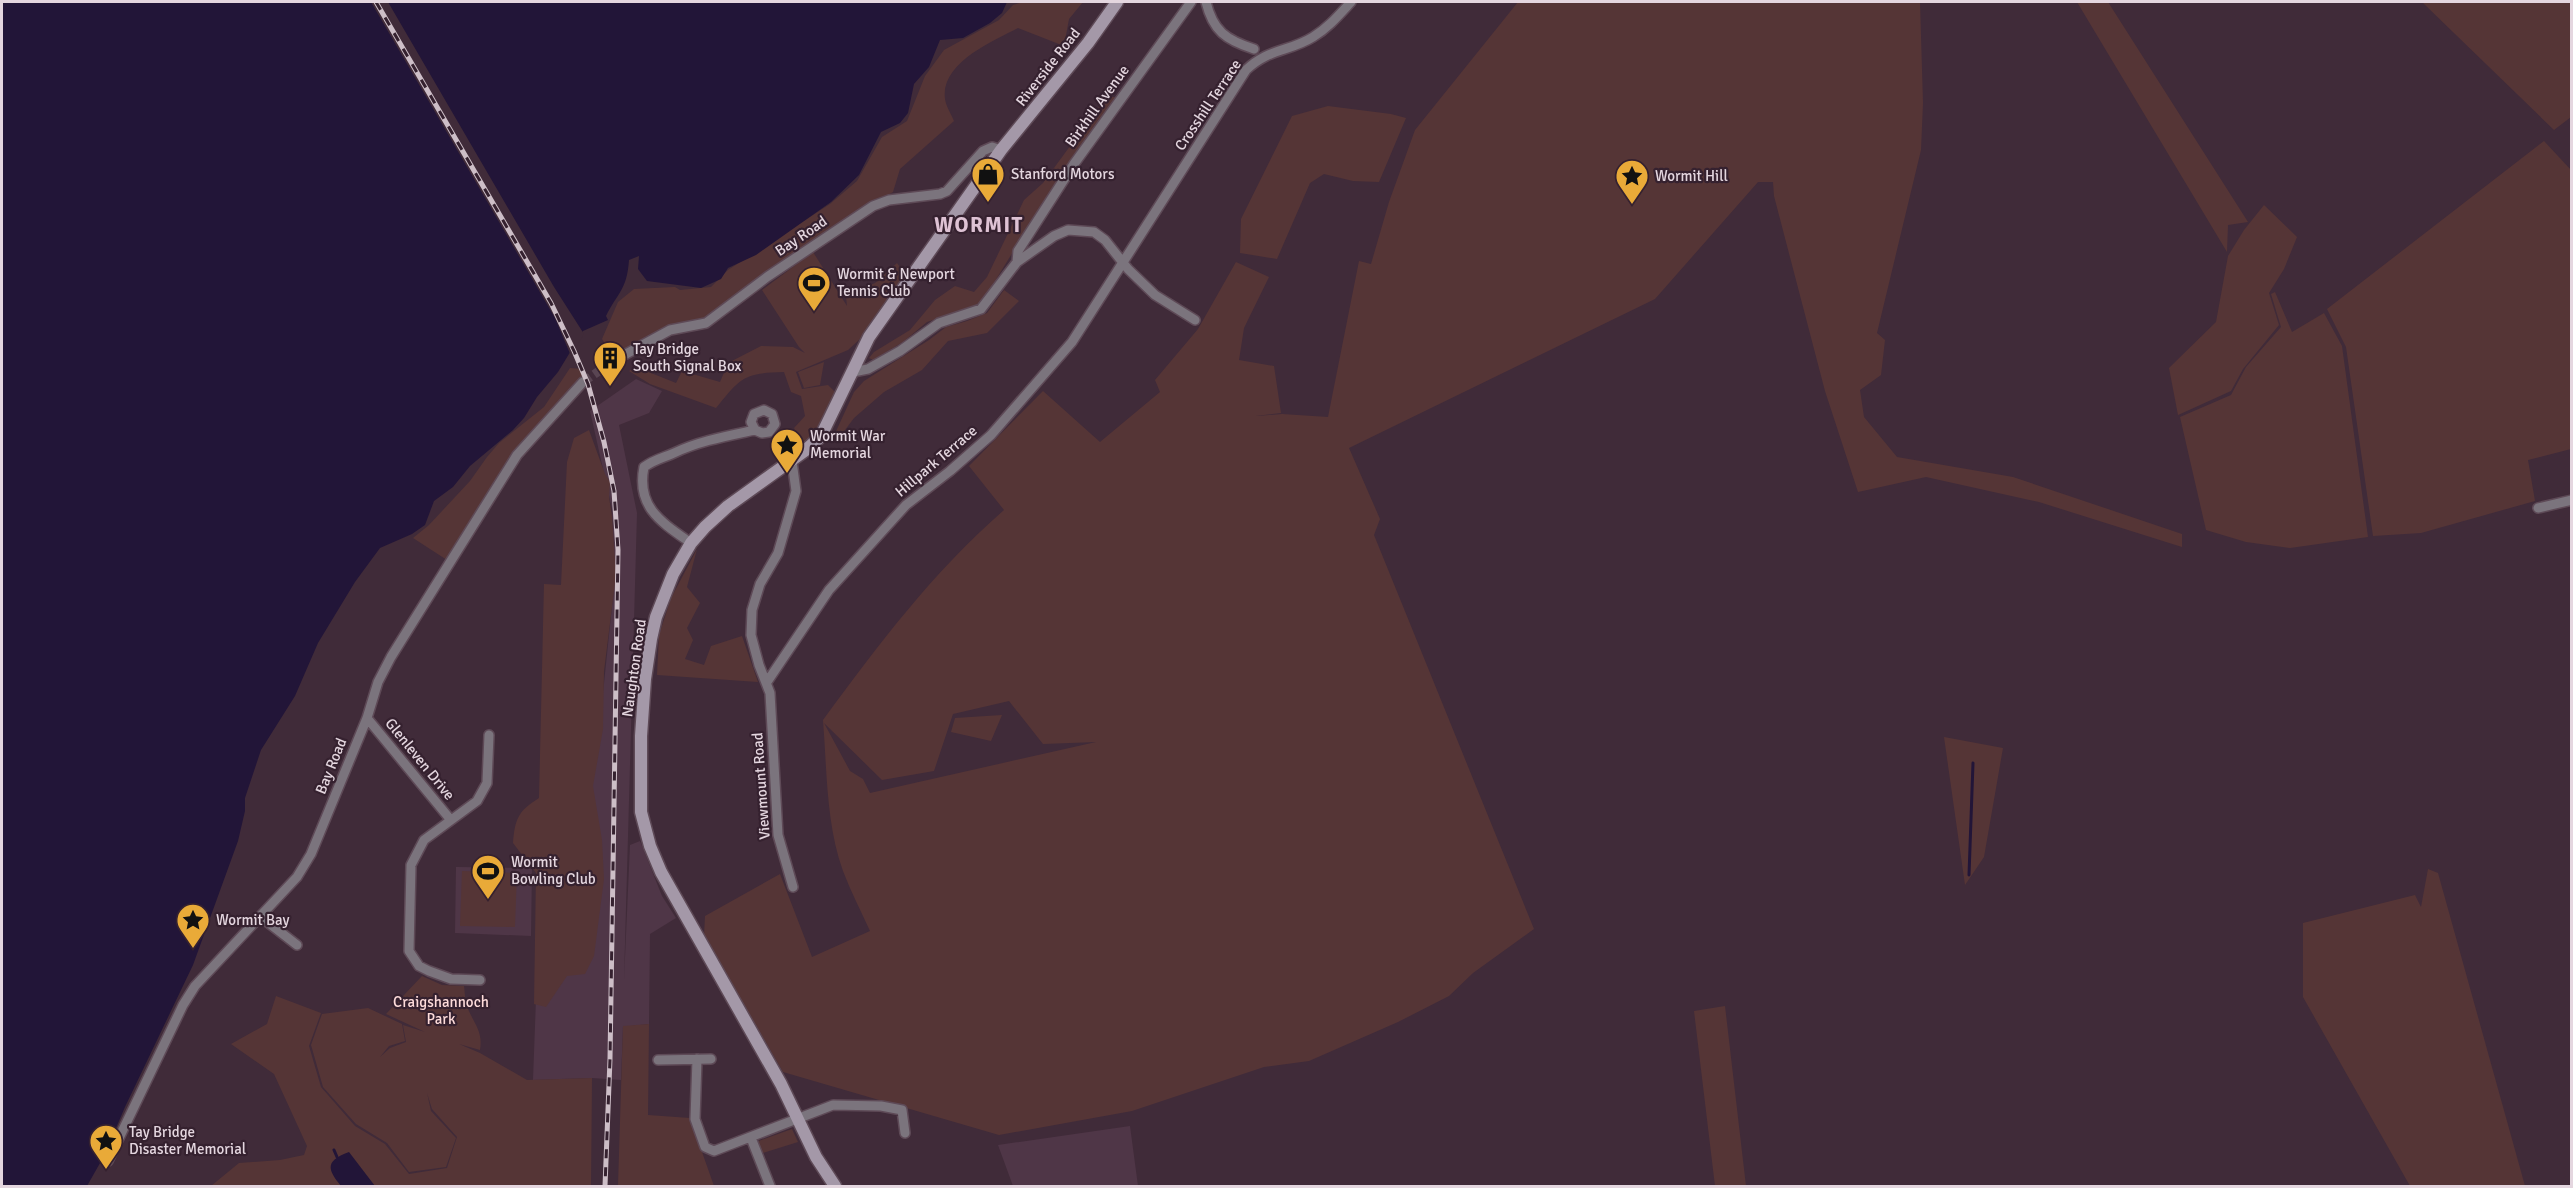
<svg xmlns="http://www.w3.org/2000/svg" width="2573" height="1188" font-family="Signika,sans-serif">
	<rect width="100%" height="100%" fill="#402b39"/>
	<path fill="#4f3647" d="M636,379L662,391L649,413L619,425L637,513L624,980L630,845L640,841L662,896L676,918L650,934L649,1024L623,1027L621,1080L592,1078L533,1080L536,999L597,751L615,577L612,509L590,411Z
		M456,867L532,868L531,936L455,933Z
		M1130,1126L1138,1186H1013L998,1145Z"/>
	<path fill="#553536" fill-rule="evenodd" d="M1023,2H1083L1069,19L1064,46L1018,28C993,41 940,63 945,99C946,106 951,114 954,121L900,169L893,192L835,227L709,317L699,322L675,323L614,357L602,339L618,302L634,289L675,287L680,290L711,287L728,270L830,204L857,181L882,137L907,121L925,76L944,50L999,20L1013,5Z
		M1518,2H1920L1923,103L1921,150L1877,333L1885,340L1881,375L1860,390L1864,417L1897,457L2013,477L2182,534V547L2039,502L1926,477L1858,492L1825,391L1774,196L1773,182H1758L1655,299L1349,448L1380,519L1374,535L1534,929L1473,973L1449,996L1398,1022L1309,1061L1264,1067L1132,1111L999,1135L783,1072L704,936L705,916L780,874L812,957L870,931C861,911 851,892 843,871C826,824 827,770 823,720C879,644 932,573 1004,510L969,466L1043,391L1100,442L1160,392L1155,380L1198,329L1236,262L1269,277L1244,328L1239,360L1274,366L1281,413L1256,416L1282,414L1328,417L1359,261L1371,264L1389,202L1415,130ZM1009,701L1043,744L1096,742L870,793L863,779L850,771L824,723L882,780L934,771L953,714Z
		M2077,2H2108L2248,222L2228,225L2227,252Z
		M2422,2H2571V117L2554,130Z
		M1106,97H1119L1035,216L984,299L973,307L927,322L903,342L873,360L869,358L874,352L910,330L935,300L955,286L974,292L987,277L1024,200L1043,183Z
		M1328,106L1391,114L1406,118L1379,182L1353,181L1324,174L1310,183L1277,259L1240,253L1241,219L1292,116Z
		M2544,141L2571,170V449L2528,460L2535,501L2421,533L2373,536L2346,347L2327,309Z
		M2264,205L2297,237L2284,269L2269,293L2279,325L2243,369L2231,391L2178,415L2169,368L2216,322L2228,256L2244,230Z
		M813,252L847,306L846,296L875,283L897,263L905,274L859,340L848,350L796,372L802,389L828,385L836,393L819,430L803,445L794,428L805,416L801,396L791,392L784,372C744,373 741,377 716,408L650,384L629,371L636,367L676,383L682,371L720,382L728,363L761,346L793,347L805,353L799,347L762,290Z
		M1004,290L1019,301L987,333L948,341L922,370L884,392L854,418L839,438L832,440L854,392L864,381L929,340L946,327L967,321L987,313Z
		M2275,292L2292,332L2324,313L2342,346L2368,537L2290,548L2246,542L2206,530L2180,417L2231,395L2246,367L2281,327L2271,294Z
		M824,362L820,385L804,388L798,372Z
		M570,368L583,369L585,376L516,452L447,560L413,538L429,525L470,481L487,457L499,443L544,407Z
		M589,430L605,474L610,482L609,497L612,516L616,575L604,671L603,729L593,786L602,840L604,879L594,956L585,974L567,976L546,1007L534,1004L536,873L513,843C515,819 518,811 539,798L544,584L561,585L567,462L574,438Z
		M697,549L687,587L700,603L687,628L693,640L685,659L704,665L711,646L742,636L758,682L657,675L659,635L671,598Z
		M1002,715L991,741L951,732L955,718Z
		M1944,737L2003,748L1984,857L1965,885Z
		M2428,869L2438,873L2525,1186H2410L2303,997V923L2415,895L2421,907Z
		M462,871L517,873L515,927L460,926Z
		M422,976L442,985L464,986C465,993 465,1003 468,1009C475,1025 483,1032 480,1050L459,1044L480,1053L527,1080L592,1078L591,1186H211L239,1163L280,1160L304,1155L307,1146L274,1074L231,1044L267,1024L276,996L321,1013L309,1046L321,1087L355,1126L385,1144L409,1174L447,1168L457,1137L432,1109L427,1093L431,1111L456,1138L446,1167L409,1172L387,1143L356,1124L323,1087L311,1045L322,1014L368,1008L402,1024L405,1041L389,1046L380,1057L390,1048L406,1042L403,1025L425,1032L386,1014Z
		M1725,1006L1746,1186H1715L1694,1011Z
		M649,1024L648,1115L690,1118L714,1186H618L623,1026Z
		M792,1129L798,1142L760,1154L756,1142Z"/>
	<path fill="#221538" d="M2,2H1007L1002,13L990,23L963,38L940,40L929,67L914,84L908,113L900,123L881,132L859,175L831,202L756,255L728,268L721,279L701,288L647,281L638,269L639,256L629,260C627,290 618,292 606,316L608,320L583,331L558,372L537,397L524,418L513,430L470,466L453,487L434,501L425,525L412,534L380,548L355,582L318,643L295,696L261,750L245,798V811L238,841L193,965L125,1107L104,1156L87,1186H2Z
		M349,1152L375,1186H341C327,1169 325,1161 349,1152Z"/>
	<path fill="#402b39" d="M371,2H388L554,287L584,334L571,356L555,318Z"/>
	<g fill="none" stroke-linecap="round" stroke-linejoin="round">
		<path stroke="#221538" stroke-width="3" d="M1969,875L1973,763
			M334,1150L337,1157"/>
		<path stroke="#594552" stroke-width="9" stroke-dasharray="9 4.5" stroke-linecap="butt" d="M583,382L615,360"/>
		<defs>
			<path id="minor" d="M1206,2C1213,31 1226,40 1254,49
				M1017,262L1018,251L1074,164L1191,2
				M615,360L670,330L706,323L767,277L873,206L889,200L940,194L947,191L983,151L992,147L1001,150
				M853,372L868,369L900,351L939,323L981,309L1017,262L1054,236L1068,230L1094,232L1105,240L1128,269L1155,295L1195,320
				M792,461L796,491L778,553L760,584L752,610L751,635L759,665L770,693L778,835L793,887
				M2538,508L2572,500
				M691,543C661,522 636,507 644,467C655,459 663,458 674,453C699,441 727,436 755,430L762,433L769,432L775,424L772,414L764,410L754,414L751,422L755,430
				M767,682L829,590L906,505L950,471L991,435L1072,342L1246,70C1269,48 1289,52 1313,37C1328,28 1339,15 1351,2
				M367,718L450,819
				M261,917L297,945
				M480,980L451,979L429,971L419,966L409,951L411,865L424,840L477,801L487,783L489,735
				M697,1059L695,1119L705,1147L714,1151L833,1105L881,1106L902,1110L905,1133
				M658,1060L711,1059
				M751,1138L770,1186
				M108,1161L183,1005L195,986L297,877L311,854L367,718L378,682L391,657L517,455L583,382"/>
			<path id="secondary" d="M835,1186L816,1157L781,1084L661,872L650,846L641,812V736L645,679L651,639L656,617L673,574L691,543L705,527L728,506L806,450L821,436L869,337L1001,150L1088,43L1117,2"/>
		</defs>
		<use href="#minor" stroke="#5e4a57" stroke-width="12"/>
		<use href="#secondary" stroke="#5e4a57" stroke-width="15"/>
		<use href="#minor" stroke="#7b747d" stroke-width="9"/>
		<use href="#secondary" stroke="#a498a8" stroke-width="12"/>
		<defs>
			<path id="rail" d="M376,2L551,303L574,351L588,384L604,442L614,491L618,550L610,1059L605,1186"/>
		</defs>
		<use href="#rail" stroke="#cdbec7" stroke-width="5"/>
		<use href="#rail" stroke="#35212f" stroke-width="3" stroke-dasharray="9" stroke-linecap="butt"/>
	</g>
	<defs>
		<symbol id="shop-pin" viewBox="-11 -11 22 30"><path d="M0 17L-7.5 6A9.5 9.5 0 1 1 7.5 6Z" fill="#e9aa38" stroke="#35212f"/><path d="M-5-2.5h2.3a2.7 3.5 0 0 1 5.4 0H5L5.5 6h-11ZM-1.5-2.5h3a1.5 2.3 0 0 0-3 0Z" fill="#111"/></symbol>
		<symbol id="sight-pin" viewBox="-11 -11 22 30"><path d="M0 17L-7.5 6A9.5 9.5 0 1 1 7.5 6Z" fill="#e9aa38" stroke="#35212f"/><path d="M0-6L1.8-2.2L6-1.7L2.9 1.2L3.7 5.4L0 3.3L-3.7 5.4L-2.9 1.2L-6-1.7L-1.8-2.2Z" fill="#111"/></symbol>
		<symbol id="stadium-pin" viewBox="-11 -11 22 30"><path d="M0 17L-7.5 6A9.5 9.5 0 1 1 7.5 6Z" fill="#e9aa38" stroke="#35212f"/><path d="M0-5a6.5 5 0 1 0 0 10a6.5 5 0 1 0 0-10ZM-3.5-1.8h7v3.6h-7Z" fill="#111"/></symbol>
		<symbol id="building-pin" viewBox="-11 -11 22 30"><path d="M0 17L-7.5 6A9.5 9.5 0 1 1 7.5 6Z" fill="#e9aa38" stroke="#35212f"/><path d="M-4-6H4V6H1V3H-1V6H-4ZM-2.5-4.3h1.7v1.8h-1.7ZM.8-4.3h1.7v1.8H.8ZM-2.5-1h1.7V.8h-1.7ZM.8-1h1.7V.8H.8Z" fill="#111"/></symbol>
	</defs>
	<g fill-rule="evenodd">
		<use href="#shop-pin" x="969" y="155" width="38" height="52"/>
		<use href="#sight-pin" x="1613" y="157" width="38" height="52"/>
		<use href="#stadium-pin" x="795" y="264" width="38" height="52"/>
		<use href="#building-pin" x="591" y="339" width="38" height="52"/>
		<use href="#sight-pin" x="768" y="426" width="38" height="52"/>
		<use href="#stadium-pin" x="469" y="852" width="38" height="52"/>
		<use href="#sight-pin" x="174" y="901" width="38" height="52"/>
		<use href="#sight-pin" x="87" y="1122" width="38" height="52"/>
	</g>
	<g text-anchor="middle" stroke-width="4.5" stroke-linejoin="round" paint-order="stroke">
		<g font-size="15" fill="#e4d6df" stroke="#35212f">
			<text transform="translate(1048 67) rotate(-52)" y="5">Riverside Road</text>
			<text transform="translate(1208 105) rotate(-56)" y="5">Crosshill Terrace</text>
			<text transform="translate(1097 106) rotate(-54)" y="5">Birkhill Avenue</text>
			<text transform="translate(801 236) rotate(-34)" y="5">Bay Road</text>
			<text transform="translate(936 461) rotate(-40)" y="5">Hillpark Terrace</text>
			<text transform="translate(634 668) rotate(-82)" y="5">Naughton Road</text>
			<text transform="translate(420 759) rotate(51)" y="5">Glenleven Drive</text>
			<text transform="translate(331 766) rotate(-68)" y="5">Bay Road</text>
			<text transform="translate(761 786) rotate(-94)" y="5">Viewmount Road</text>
		</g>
		<g font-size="15" fill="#e4d6df" stroke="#35212f" text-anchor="start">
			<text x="1011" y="179">Stanford Motors</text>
			<text x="1655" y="181">Wormit Hill</text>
			<text x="837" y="279">Wormit &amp; Newport<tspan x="837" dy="17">Tennis Club</tspan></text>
			<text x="633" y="354">Tay Bridge<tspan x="633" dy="17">South Signal Box</tspan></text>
			<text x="810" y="441">Wormit War<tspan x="810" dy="17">Memorial</tspan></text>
			<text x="511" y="867">Wormit<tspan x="511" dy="17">Bowling Club</tspan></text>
			<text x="216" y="925">Wormit Bay</text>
			<text x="129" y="1137">Tay Bridge<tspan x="129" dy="17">Disaster Memorial</tspan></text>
		</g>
		<g font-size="15" fill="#fddbda" stroke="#35212f">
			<text x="441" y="1007">Craigshannoch<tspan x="441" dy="17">Park</tspan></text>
		</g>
		<g font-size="21" font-weight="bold" letter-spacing="1.5" fill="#dec2d4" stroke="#35212f">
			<text x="979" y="232">WORMIT</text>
		</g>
	</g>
	<rect width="2573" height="1188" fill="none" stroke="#e4d6df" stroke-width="6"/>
</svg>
